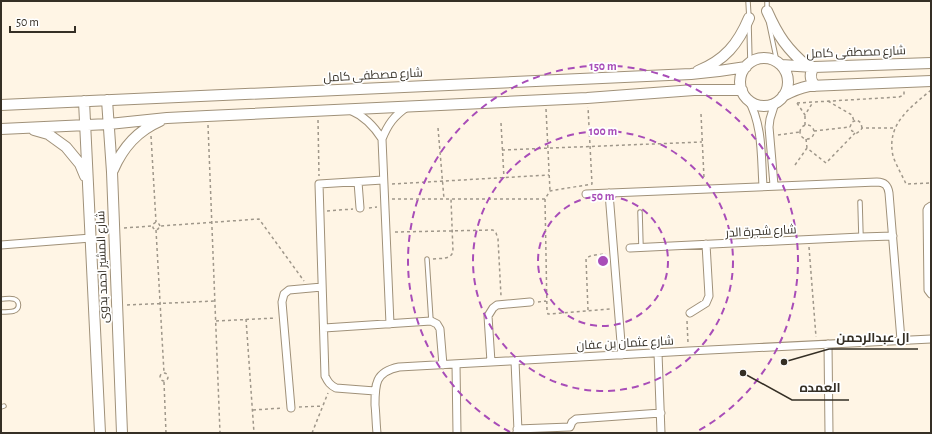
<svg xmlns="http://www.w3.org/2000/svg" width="932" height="434" font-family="'Alegreya Sans',Cairo,sans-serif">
	<rect width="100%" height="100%" fill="#fff5e5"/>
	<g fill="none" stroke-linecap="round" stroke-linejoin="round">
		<defs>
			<path id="lane" d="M748,1L749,18
				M767,1V9
				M749,24L750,63
				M769,24L777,62
				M860,202L861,237
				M640,212L641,247
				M427,259L431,321
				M1,299C5,299 10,298 14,299C20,301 20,309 14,311C10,312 5,312 1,312
				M1,407L4,406"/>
			<path id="street" d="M748,99C763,125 761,157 763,186
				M350,110C364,116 374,126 382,139
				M358,182L360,208
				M774,185L769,127L770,119L775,103
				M609,193L622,355
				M586,194L877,182C885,182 888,186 889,193L901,340
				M931,206L928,208L927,210L928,290L931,294
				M1,245L91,238
				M630,248L861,237L893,236
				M690,313L706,303L709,296L706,244
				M390,324L382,139C388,124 394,116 407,107
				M324,328L431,321L437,324L440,329L443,365
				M828,344L829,433
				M658,353L661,433
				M515,361L518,431L517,432
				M491,362L488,316L493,308L497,305L530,302
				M456,364L457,433
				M375,391L336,388C330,385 328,382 325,376L319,184L383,180
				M291,408L282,302L284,294L289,290L322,287
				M517,429L570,427L572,422L576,419L661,413
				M377,433C376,424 376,414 375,405C375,384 375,372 399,367L689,351L931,339"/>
			<path id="secondary" d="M767,11C778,36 787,49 808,67
				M740 82a24 24 0 1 1 48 0a24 24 0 1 1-48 0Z
				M781,65L814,67L931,63
				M814,67C809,74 810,80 815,86
				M698,71C725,60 738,44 749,18
				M783,96C792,91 799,88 809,86L931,81
				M107,100L112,172L122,433
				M84,101L100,433
				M1,105L691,74L719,71L746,67
				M1,129L109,124L167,118L207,116L587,98L694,90H742
				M34,130L48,134L66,147L80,164L85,176
				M113,170C123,147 137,131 160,121"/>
		</defs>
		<use href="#lane" stroke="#a09179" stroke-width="5.5"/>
		<use href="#street" stroke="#a09179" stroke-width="9"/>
		<use href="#secondary" stroke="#a09179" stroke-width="12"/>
		<path stroke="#9f978a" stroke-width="1.5" stroke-dasharray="3 3" stroke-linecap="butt" d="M931,90C910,108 886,124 893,156C896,165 902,175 906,184L931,183
			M828,101L852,115L854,121
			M797,103L899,97L904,95V91
			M797,103L805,115L813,102
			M546,109L550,191
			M701,114L704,178
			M318,120L319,176
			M501,123L504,178
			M208,125L220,433
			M805,125V115
			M800 132a7 7 0 1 1 14 0a7 7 0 1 1-14 0Z
			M438,128L444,199
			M862,128L861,123L857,120L852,122L850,127L852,131L857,133L861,130L862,128H895
			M814,131L850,127
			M778,135L800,132
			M151,136L156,222
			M806,139L807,148
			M502,150L702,142
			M795,165L807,148L826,163L855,133
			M392,184L549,175
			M392,199H545L550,191L592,184L588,107
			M545,199L547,311L548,314H551L610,309
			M369,208L377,207
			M327,211L353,209
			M160,226L159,224L156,222L153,224V228L156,230L158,229L160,226L259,219L304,281
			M124,228L152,226
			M156,230L164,373
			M395,232L493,230L496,233L498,239L501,296
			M809,247L816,337
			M433,259C441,258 450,260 453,252L451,199
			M538,302L546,301
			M127,305L215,301
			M588,310L586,259C590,254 599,255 606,254
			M246,319L254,433
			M216,321L276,318
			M687,321L688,343
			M160 377a4 4 0 1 1 8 0a4 4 0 1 1-8 0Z
			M164,382L166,433
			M299,407L323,406
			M253,410L283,408
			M312,433L328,393"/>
		<use href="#lane" stroke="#fff" stroke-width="3.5"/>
		<use href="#street" stroke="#fff" stroke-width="7"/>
		<use href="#secondary" stroke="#fff" stroke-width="10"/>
	</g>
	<g fill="none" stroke="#a84db8" stroke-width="2" stroke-dasharray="7 5">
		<circle cx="603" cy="261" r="65"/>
		<circle cx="603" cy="261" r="130"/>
		<path d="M510 432A195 195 0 1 1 696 432"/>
	</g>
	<g text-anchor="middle" stroke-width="3.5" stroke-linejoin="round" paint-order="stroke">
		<g font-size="12" fill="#352f25" stroke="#fff">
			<text transform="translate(856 52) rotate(-2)" y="4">شارع مصطفى كامل</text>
			<text transform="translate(373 75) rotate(-3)" y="4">شارع مصطفى كامل</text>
			<text transform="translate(761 231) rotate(-3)" y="4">شارع شجرة الدر</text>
			<text transform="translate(102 267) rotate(-92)" y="4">شارع المشير احمد بدوى</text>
			<text transform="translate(625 343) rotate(-3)" y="4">شارع عثمان بن عفان</text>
		</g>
	</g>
	<circle cx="603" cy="261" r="6" fill="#a84db8" stroke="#fff" stroke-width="2"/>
	<g font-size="12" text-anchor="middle" font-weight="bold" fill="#a84db8" stroke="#fff" stroke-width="3.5" stroke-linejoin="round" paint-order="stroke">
		<text x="603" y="70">150 m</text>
		<text x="603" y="135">100 m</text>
		<text x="603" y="200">50 m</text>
	</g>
	<path fill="none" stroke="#352f25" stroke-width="1.5" d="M784 362L829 349H918M743 373L792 400H849"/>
	<g fill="#352f25" stroke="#fff" stroke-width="1.5">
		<circle cx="784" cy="362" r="4"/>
		<circle cx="743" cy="373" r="4"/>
	</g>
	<g font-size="13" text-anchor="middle" font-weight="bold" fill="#352f25" stroke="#fff" stroke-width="3.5" stroke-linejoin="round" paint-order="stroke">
		<text x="873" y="342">ال عبدالرحمن</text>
		<text x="820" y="392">العمده</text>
	</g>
	<rect width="932" height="434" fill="none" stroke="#352f25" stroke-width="4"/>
	<path d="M10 26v6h65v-6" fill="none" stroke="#352f25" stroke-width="2"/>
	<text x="16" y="26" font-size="12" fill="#352f25" stroke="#ffffff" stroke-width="3" paint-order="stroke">50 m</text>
</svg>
